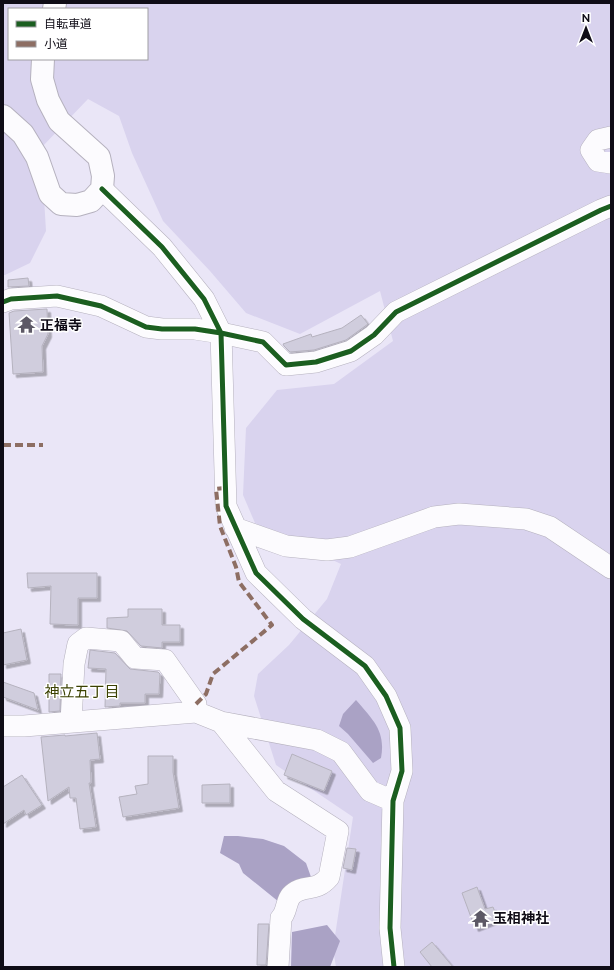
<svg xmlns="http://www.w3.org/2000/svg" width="614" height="970" font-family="Raleway,'Noto Sans JP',sans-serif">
	<defs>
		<filter id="shadow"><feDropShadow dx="3.5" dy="3.5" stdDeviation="0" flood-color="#0004"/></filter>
	</defs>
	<rect width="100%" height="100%" fill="#eae6f7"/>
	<path fill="#d9d3ee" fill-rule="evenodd" d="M3,3H611V967H336L333,949L353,817L276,765L254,696L258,674L289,645L327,599L341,564L255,523L243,495L246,428L277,390L334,384L393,341L380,291L300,334L246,313L210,271L163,221L132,153L119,116L88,99L41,148L46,231L30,263L5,275H3ZM9,9H147V59H9Z"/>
	<path fill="#aaa2c5" d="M356,700C373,720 386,731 381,758L373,763L348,734L339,726L343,714Z
		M224,836H238L263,839L284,846L306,863L311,877L308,885L279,902L243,873L239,864L220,853Z
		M327,925L340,941L330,967H291L292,932Z"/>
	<path fill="#d0cddd" stroke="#b5b2be" filter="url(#shadow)" d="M28,278L29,286L8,287V280Z
		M47,309L48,334L42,346L43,372L13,374L9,313L14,311Z
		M361,315L368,324L346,340L314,350L290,352L284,346L283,344L311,334L312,337L342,328Z
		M27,573H97V598H78V625L50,624L51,586L28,588Z
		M128,609H162V625H180V642H162V648L141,646L127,631L107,628V618L128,617Z
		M21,629L27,660L3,665V633Z
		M90,650L115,653L130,669L158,672L160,674L159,694H145V703H120V706L105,707L106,669L88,668Z
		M49,674H61L60,711L49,712Z
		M3,682L34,693L38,710L3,697Z
		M97,733L100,759L90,760L91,783H89L96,827L80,829L76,798H70L69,787L48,801L41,737L65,735V736Z
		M292,754L332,771L324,791L284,775Z
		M148,756H173V772L179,808L123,817L119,797L137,794L135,786L148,784Z
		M22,775L42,805L26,815L24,810L3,824V787Z
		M230,784V803H202V785Z
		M347,848L356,849L352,870L343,868Z
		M477,887L485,909L493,907L498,919L475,928L462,893Z
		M258,924H269L266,965H257Z
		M432,942L453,967H432L420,952Z"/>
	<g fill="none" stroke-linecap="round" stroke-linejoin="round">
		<defs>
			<path id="minor" d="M611,137L598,140L591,150L598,161L611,163
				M102,189L162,247L204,299L221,333L226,506L256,573L303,619L365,666L386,696L400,728L402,771L393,801L390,928L394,967
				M3,302L11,299L57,296L101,306L146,327L162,329H195L221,333L263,342L286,365L316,362L351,351L374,335L396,312L601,210L611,206
				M235,528L286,546L327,550L350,547L434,517L459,514L526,519L550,527L611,568
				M71,722L74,664L78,644L86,638L121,641L135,658L165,660L196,704V712
				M221,722L276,791L338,831L329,877C315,893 306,884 294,893C285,899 288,911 281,918L278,967
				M3,726H24L196,712L221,722L317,740L341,752L370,791L393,801"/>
			<path id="tertiary" d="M54,9L55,3
				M3,116L23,134L37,157L50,194L61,204L77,205L91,201L102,189L103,176L99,157L59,121L48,100L42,79L43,59"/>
		</defs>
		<use href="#minor" stroke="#b5b1be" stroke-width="22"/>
		<use href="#tertiary" stroke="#b5b1be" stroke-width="24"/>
		<use href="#minor" stroke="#fcfbfe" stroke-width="21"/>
		<use href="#tertiary" stroke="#fcfbfe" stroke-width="22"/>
		<path stroke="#8d6e63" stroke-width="4" stroke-dasharray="8 4" stroke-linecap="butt" d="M3,445H43
			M196,704L206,694L213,674L272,625L239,582L236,567L220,526L216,489L225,488"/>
		<defs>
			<path id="cycleway" d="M102,189L162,247L204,299L221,333L226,506L256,573L303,619L365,666L386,696L400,728L402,771L393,801L390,928L394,967
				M3,302L11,299L57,296L101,306L146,327L162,329H195L221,333L263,342L286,365L316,362L351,351L374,335L396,312L601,210L611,206"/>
		</defs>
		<use href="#cycleway" stroke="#fff" stroke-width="8"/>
		<use href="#cycleway" stroke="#1b5e20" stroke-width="5"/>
	</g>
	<defs>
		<symbol id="temple-bare" viewBox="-9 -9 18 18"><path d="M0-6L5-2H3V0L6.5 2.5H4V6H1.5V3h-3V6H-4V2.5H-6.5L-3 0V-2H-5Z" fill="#5c5865" stroke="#fff" stroke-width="2.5" paint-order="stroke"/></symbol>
	</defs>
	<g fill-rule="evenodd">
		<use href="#temple-bare" x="14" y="312" width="25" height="25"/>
		<use href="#temple-bare" x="468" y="906" width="25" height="25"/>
	</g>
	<g text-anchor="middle" stroke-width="3" stroke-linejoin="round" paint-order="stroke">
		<g font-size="14" font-weight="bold" fill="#0f0c16" stroke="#fff" text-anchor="start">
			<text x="40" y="330">正福寺</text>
			<text x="493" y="923">玉相神社</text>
		</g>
		<g font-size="15" fill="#3b4102" stroke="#fff">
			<text x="82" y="697">神立五丁目</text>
		</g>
	</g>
	<rect width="614" height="970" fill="none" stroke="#0f0c16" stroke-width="8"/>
	<rect x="8" y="8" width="140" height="52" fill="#ffffff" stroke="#9f9ea2"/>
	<rect x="16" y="21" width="20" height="6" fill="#1b5e20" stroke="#9f9ea2"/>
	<text x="44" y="28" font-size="12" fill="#0f0c16">自転車道</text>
	<rect x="16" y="41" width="20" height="6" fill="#8d6e63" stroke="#9f9ea2"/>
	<text x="44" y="48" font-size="12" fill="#0f0c16">小道</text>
	<g transform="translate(586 28)" stroke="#ffffff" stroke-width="3" paint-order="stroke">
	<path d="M0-3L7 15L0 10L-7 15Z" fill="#0f0c16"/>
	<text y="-6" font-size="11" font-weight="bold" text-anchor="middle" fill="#0f0c16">N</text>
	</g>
</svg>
